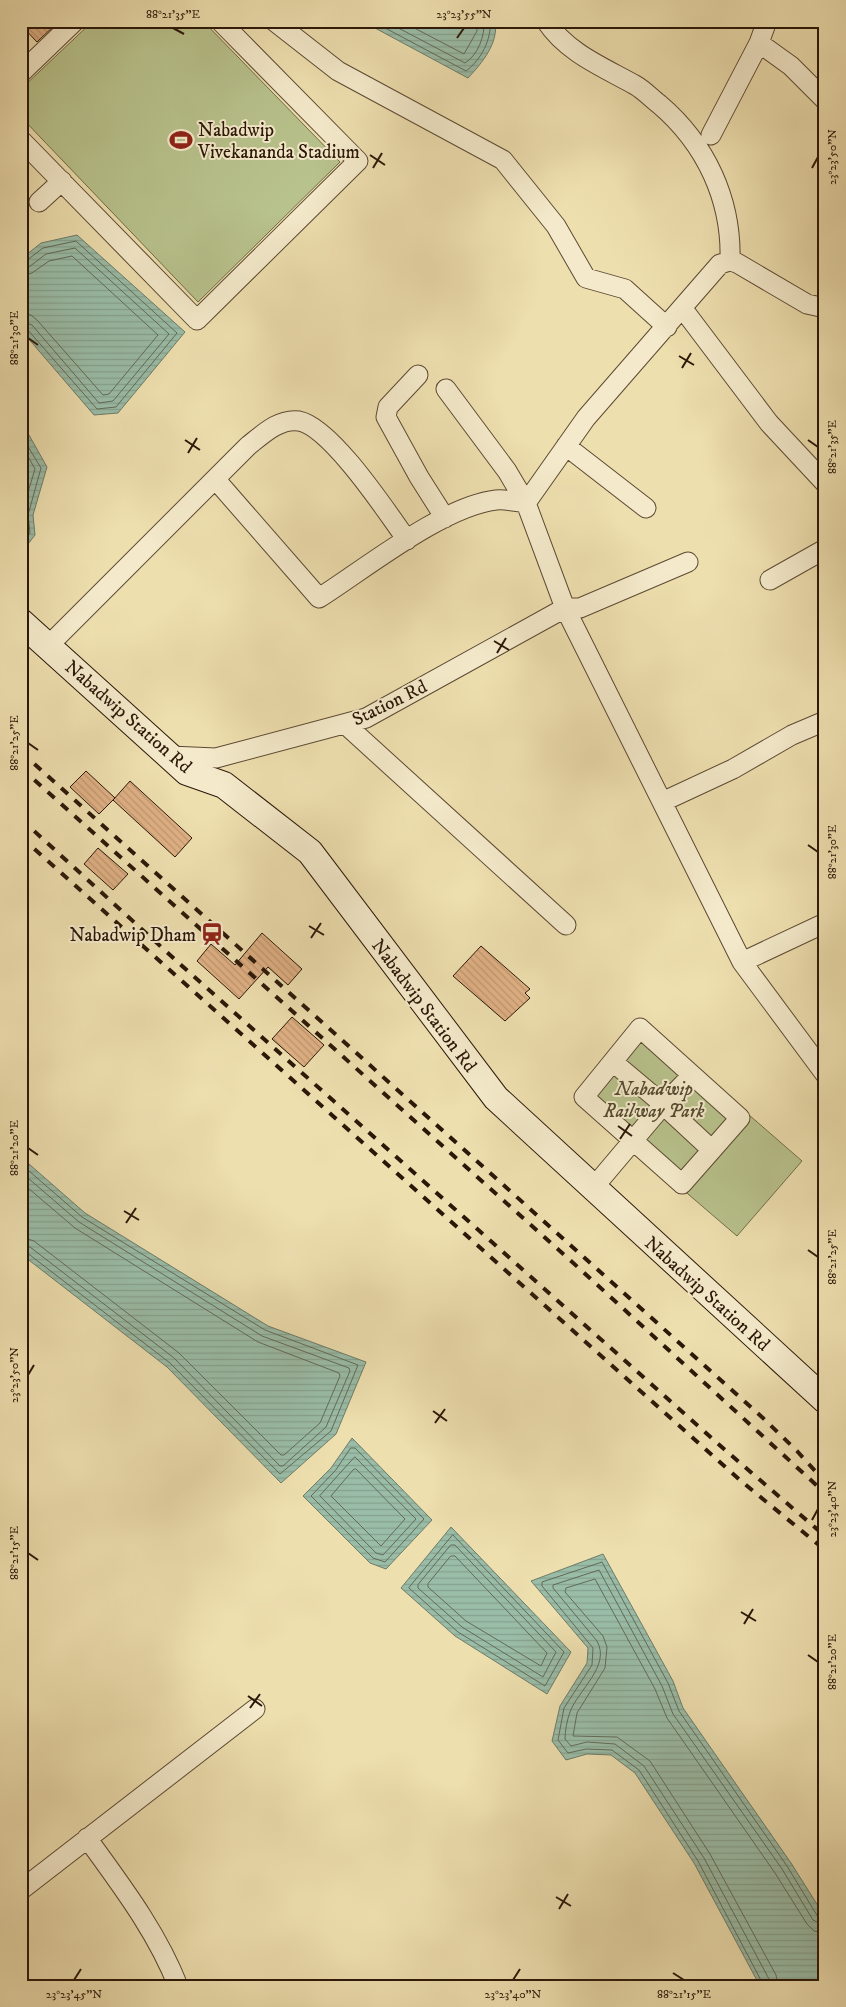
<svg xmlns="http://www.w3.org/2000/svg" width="846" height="2007" font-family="'IM FELL DW Pica',serif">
	<defs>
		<pattern id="water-rules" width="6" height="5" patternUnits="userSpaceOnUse" patternTransform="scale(1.25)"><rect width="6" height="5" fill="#9abda8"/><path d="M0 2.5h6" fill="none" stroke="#85a28f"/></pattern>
		<pattern id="building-back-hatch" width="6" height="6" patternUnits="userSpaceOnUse" patternTransform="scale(1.25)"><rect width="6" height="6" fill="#dfb084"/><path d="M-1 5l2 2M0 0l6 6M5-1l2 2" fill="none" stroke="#c09770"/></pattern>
	</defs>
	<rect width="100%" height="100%" fill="#eedfaf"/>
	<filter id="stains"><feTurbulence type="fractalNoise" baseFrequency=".004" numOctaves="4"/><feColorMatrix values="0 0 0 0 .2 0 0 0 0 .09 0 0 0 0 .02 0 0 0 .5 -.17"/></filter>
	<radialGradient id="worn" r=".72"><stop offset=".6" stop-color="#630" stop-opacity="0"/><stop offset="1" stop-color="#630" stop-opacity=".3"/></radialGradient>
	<path fill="#b8c28c" stroke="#726c4a" d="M93,21H203L340,162L198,302L21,117V89Z
		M641,1021L802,1161L737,1236L576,1098Z"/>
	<path fill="url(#water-rules)" stroke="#6e7b68" d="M362,21H495C499,43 482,63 468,78Z
		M77,235L185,332L118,413L94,415L21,330V259L41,243Z
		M21,428L29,435L47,467L33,515L35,535L21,553Z
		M21,1157L85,1213L268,1326L366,1362L336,1434L281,1483L167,1367L21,1254Z
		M352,1438L432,1520L386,1569L370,1563L303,1496L331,1468Z
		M451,1527L571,1652L547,1694L455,1636L401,1588Z
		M603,1554L673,1681L683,1708L791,1863L825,1917V1986H760L694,1863L635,1773L611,1755L587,1754L566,1760L552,1741L560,1706L587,1663L588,1648L531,1581Z"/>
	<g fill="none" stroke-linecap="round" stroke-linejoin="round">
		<path stroke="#626a58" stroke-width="1" d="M372,21L466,71C481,60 492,39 490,21
			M385,21L465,63C478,55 485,36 484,21
			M401,21L464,54L477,31V21
			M21,262L26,261L43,248L76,241L177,333L116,407L97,409L27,329L21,327
			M21,269L29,267L46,254L75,248L169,334L113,401L99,403L32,325L21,321
			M21,276L32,273L49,261L72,256L158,335L109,394L103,395L37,320L31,315L21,314
			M21,435L41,468L28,515L30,533L21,545
			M21,444L35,469L22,512L23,531L21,534
			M21,1164L82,1217L265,1330L358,1365L331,1431L280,1474L170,1363L26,1252L21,1251
			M21,1172L79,1222L262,1336L349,1368L350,1371L326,1427L283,1466H280L174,1358L30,1247L21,1244
			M21,1182L75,1228L258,1342L339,1373L340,1376L320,1423L284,1455H281L179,1353L34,1241L21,1237
			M351,1448H355L424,1519L385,1562L373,1558L311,1496L335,1471Z
			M355,1457L416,1519L383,1555L376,1553L320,1496Z
			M356,1469L405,1519L381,1546L331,1496L353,1470Z
			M453,1535L564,1652L545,1686L458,1632L409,1588Z
			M451,1545H455L556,1652L543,1677L462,1627L418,1588V1585Z
			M451,1556H455L547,1653L541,1666L466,1621L428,1587V1584Z
			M764,1986L698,1861L639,1770L612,1750L586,1749L568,1753L558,1740L564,1708L592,1665L593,1648L542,1586V1582L602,1562L668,1683L679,1711L787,1866L818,1917L825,1919
			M770,1986L769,1979L704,1858L644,1766L615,1744L587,1742L571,1746L565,1739C565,1731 567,1720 570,1712C578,1690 611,1666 597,1641L553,1588V1585L599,1570L662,1686L673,1714L782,1869L813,1920L825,1926
			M778,1986L776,1975L710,1854L650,1761L617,1737L573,1736L577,1713L605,1668L607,1647L603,1636L565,1592L566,1588L595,1579L655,1689L667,1718L775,1873L807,1924L814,1931L825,1933"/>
	</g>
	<path fill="url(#building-back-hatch)" stroke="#2b1708" d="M21,21H59L37,42L21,25Z
		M86,771L115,798L99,814L70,787Z
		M130,781L192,838L175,857L113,800Z
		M98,848L128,874L113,890L84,864Z
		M262,933L302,969L288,985L268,967L239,999L197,961L211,944L235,965Z
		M481,946L530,989L525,993L530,998L505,1021L453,976Z
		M292,1017L324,1045L304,1067L272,1039Z"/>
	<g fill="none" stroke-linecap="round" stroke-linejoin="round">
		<defs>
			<path id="street" d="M274,21L338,71L503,160L556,226L586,278L625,289L667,327
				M546,21C567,53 603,67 635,85C644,90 651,98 659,104C706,144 732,200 730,261
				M759,43L791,66L825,100
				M21,73L75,21
				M711,135L759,43L767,21
				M21,140L197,320L358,161L220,21
				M39,202L62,181
				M825,308L807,304L737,263L730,261L720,264L586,418L526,503L565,608L742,962L825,1074
				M683,309L769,423L825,483
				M418,375L388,407L386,417L419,477L445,518
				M446,389L507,471L526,503
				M566,446L646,508
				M216,480L319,598C365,569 443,506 496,500C506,499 517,502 526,503
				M770,580L825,549
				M565,608H580L688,562
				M48,646L248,446C262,435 279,418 299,421C331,427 387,512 407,540
				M345,724L566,925
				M170,756L216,758L366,718L565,608
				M662,802L733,769L792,735L825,721
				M742,962L825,923
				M640,1028L740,1118L682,1184L584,1097Z
				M613,1062L657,1099
				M669,1099L692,1075
				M670,1111L712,1150
				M593,1188L658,1111
				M87,1838C121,1885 157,1932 178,1986
				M21,1890L255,1709"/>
			<path id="secondary" d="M21,622L187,772L224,785L310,852L496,1098L825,1400"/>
		</defs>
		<use href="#street" stroke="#5c4932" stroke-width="21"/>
		<use href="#secondary" stroke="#2b1708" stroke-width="28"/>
		<use href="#street" stroke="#f4eacb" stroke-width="19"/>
		<use href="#secondary" stroke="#f4eacb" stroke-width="26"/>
		<path stroke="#2b1708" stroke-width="4" stroke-dasharray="9 9" stroke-linecap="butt" d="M21,752L763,1418L797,1451L825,1482
			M21,768L581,1270L825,1493
			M21,819L181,965L724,1449L825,1536
			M21,837L741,1481L825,1550"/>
	</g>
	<path fill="none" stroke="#2b1708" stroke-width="2" d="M173,28L184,34M457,38L464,28M370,155L385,165M373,168L382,153M812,168L818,157M28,338L38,345M679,356L694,365M682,368L691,353M185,440L200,450M808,440L818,447M188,453L197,438M494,641L509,650M497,653L506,638M28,743L38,750M808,845L818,852M309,926L324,935M311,938L321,923M618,1126L632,1136M620,1139L630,1124M28,1148L38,1155M124,1211L139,1220M126,1223L136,1208M808,1250L818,1257M28,1375L34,1365M433,1411L447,1421M435,1423L445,1409M812,1520L818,1509M28,1553L38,1560M741,1612L756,1621M744,1624L753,1609M808,1655L818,1662M248,1696L262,1706M250,1708L260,1694M556,1897L571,1906M559,1909L568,1894M673,1973L684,1980M74,1980L81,1969M513,1980L520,1969"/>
	<defs>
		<symbol id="stadium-bare" viewBox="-9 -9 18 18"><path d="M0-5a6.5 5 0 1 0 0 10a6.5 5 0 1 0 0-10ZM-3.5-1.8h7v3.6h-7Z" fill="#8f2418" stroke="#f4eacb" stroke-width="2.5" paint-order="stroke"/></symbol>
		<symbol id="station-bare" viewBox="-9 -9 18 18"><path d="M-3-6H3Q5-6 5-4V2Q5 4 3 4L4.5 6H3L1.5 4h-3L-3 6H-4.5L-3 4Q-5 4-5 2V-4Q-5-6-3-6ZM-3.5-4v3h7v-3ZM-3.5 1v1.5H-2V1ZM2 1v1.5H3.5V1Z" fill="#8f2418" stroke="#f4eacb" stroke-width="2.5" paint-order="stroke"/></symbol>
	</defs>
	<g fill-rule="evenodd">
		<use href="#stadium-bare" x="165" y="124" width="32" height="32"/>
		<use href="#station-bare" x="196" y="918" width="32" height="32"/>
	</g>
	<g text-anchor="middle" stroke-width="4" stroke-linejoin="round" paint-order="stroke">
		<g font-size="19" fill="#2b1708" stroke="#f4eacb" text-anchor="start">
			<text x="198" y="136">Nabadwip<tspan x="198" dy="22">Vivekananda Stadium</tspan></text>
			<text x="196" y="941" text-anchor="end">Nabadwip Dham</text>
		</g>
		<g font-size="19" fill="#2b1708" stroke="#f4eacb">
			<text transform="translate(389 702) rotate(-26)" y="7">Station Rd</text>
			<text transform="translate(129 716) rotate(41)" y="7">Nabadwip Station Rd</text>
			<text transform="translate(425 1005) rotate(53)" y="7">Nabadwip Station Rd</text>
			<text transform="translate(708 1293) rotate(42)" y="7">Nabadwip Station Rd</text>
		</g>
		<g font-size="19" font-style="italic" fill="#554a30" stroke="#f4eacb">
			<text x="654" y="1095">Nabadwip<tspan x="654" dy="22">Railway Park</tspan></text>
		</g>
	</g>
	<rect width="846" height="2007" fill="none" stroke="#eedfaf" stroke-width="55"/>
	<rect x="28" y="28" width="790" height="1952" fill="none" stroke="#2b1708" stroke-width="2"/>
	<g font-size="12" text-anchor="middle" fill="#2b1708">
		<text x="173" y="18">88°21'35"E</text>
		<text x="464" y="18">23°23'55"N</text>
		<text transform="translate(832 157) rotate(-90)" y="4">23°23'50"N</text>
		<text transform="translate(14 338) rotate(-90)" y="4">88°21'30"E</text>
		<text transform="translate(832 447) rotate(-90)" y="4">88°21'35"E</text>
		<text transform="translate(14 743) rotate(-90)" y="4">88°21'25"E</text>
		<text transform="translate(832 852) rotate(-90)" y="4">88°21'30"E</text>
		<text transform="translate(14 1148) rotate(-90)" y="4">88°21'20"E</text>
		<text transform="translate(832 1257) rotate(-90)" y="4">88°21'25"E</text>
		<text transform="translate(14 1375) rotate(-90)" y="4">23°23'50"N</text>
		<text transform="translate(832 1509) rotate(-90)" y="4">23°23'40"N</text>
		<text transform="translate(14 1553) rotate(-90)" y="4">88°21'15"E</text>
		<text transform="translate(832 1662) rotate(-90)" y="4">88°21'20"E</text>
		<text x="74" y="1998">23°23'45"N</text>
		<text x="513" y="1998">23°23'40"N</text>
		<text x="684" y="1998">88°21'15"E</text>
	</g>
	<rect width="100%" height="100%" filter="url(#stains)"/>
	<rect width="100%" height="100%" fill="url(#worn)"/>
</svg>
